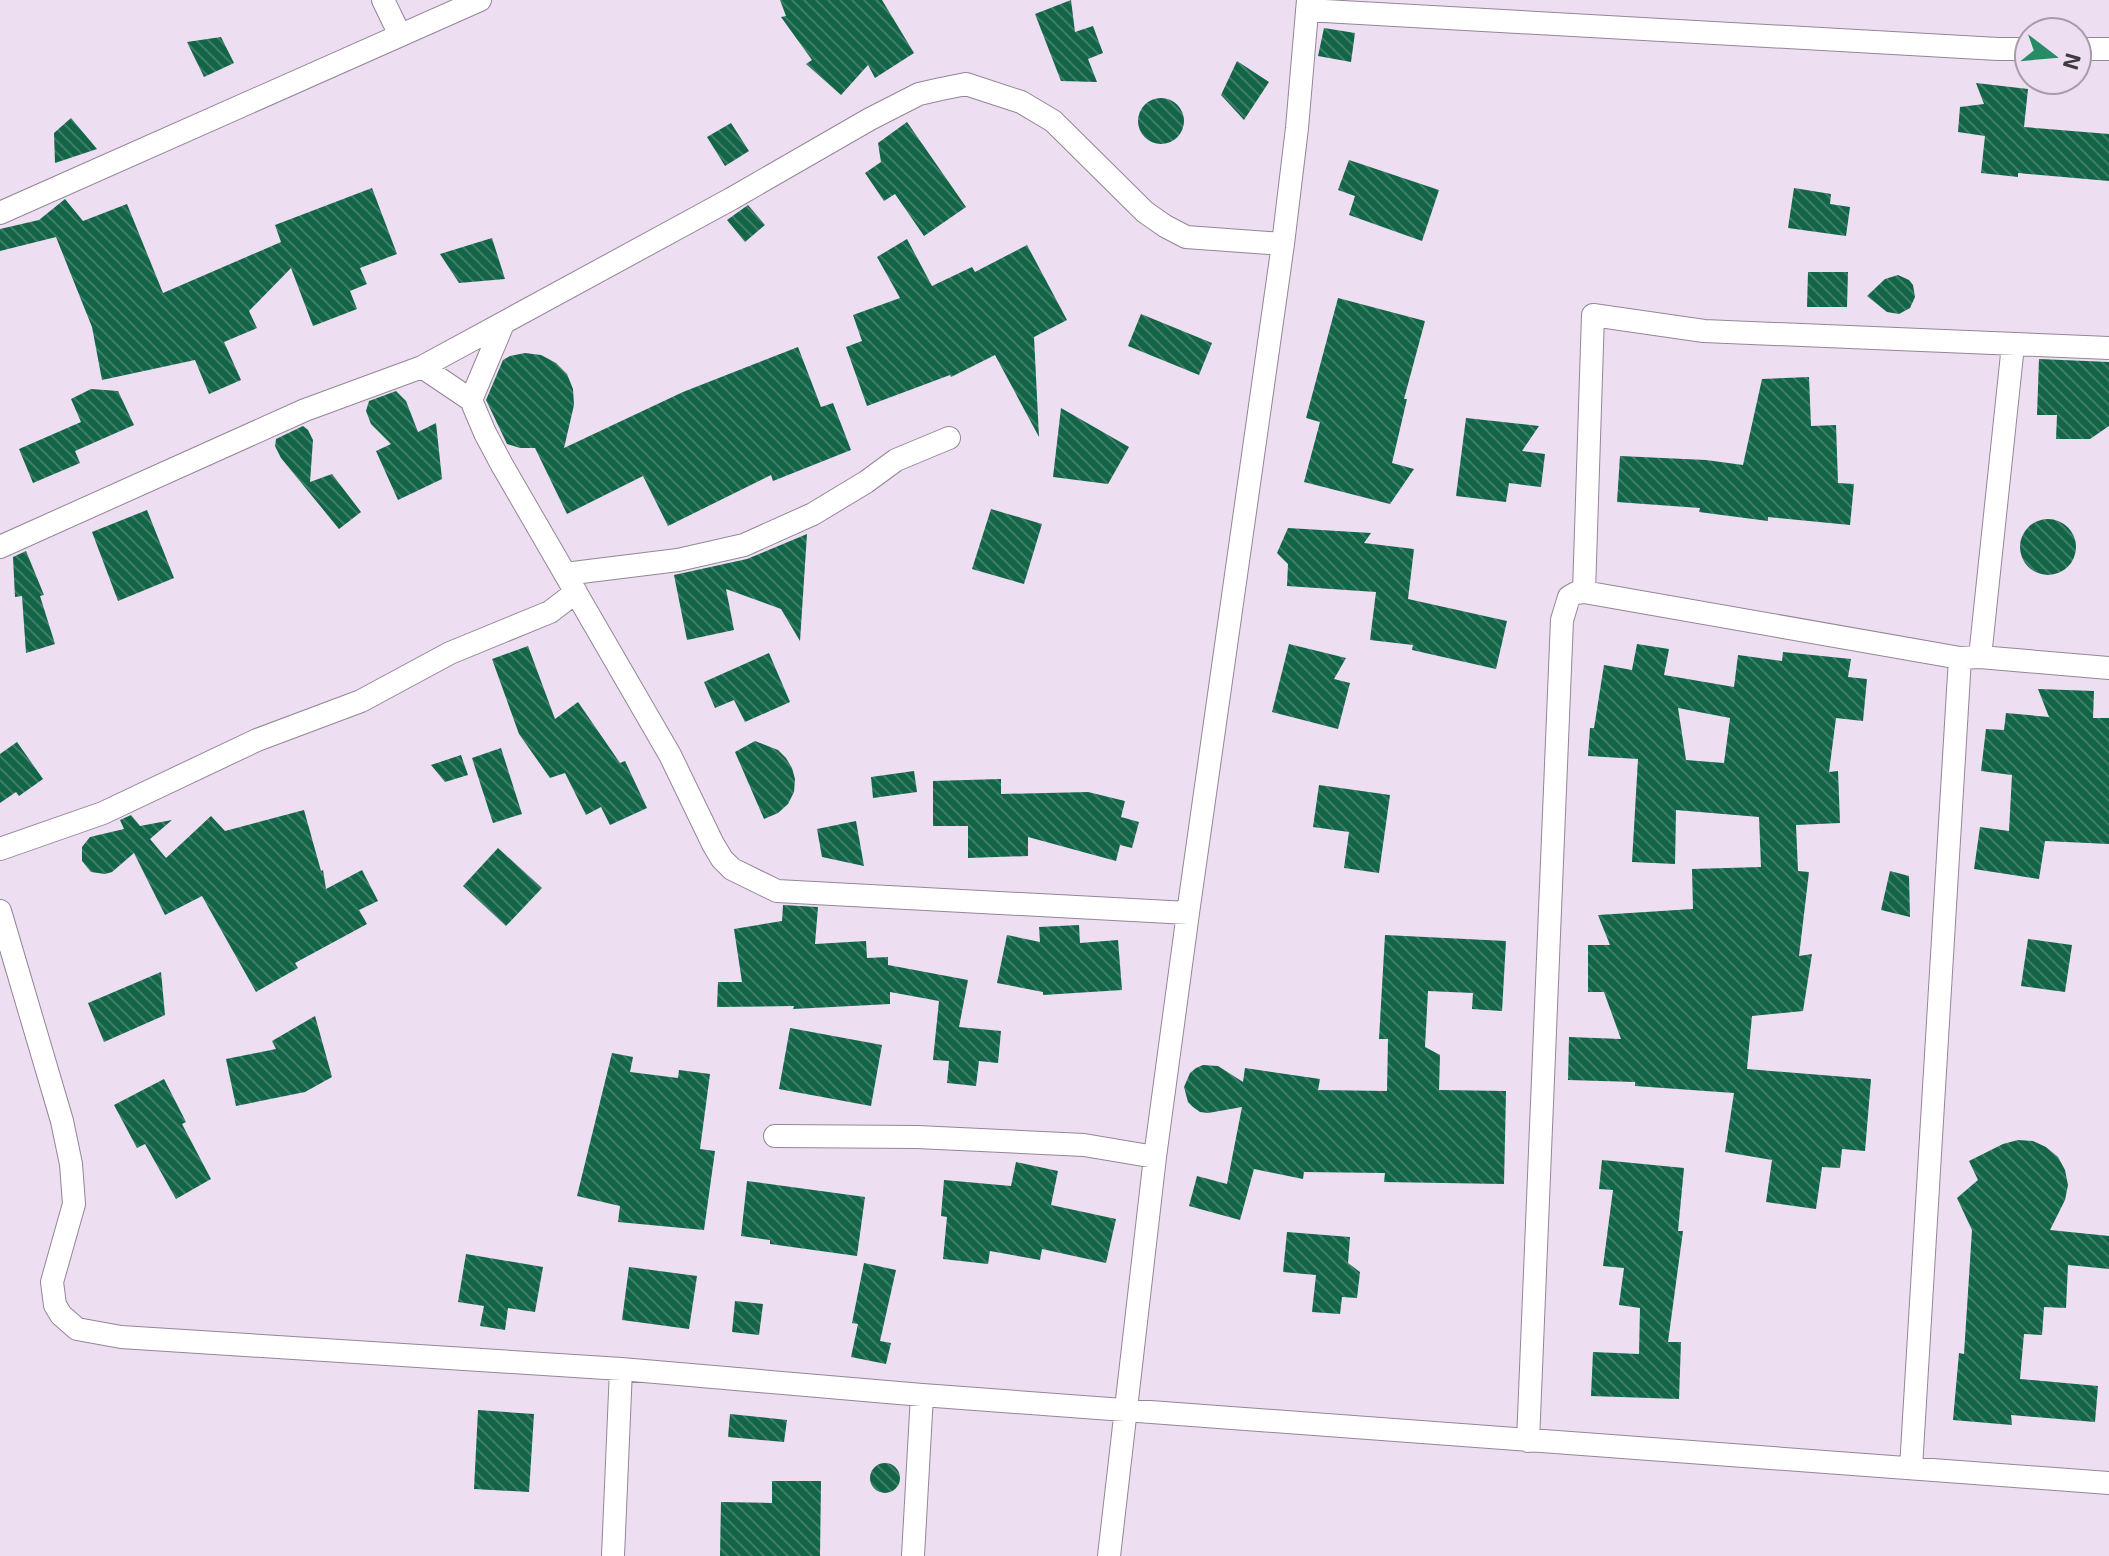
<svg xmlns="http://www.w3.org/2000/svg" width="2109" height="1556" font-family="'Exo 2',sans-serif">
	<defs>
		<pattern id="building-back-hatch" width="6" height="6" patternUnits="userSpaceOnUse" patternTransform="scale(2)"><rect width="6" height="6" fill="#136548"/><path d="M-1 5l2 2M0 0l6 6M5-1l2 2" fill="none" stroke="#407d68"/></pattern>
	</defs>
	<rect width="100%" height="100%" fill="#eddef1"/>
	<path fill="url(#building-back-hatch)" fill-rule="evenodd" d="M780,0H882L914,53L875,78L868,65L841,95L806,64L812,60L781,17L786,16Z
		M1071,0L1075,32L1093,26L1103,53L1088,59L1097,82L1061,81L1035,14Z
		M1324,28L1355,33L1351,62L1318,56Z
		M221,37L234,63L204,77L187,42Z
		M1237,61L1269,82L1244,120L1221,95Z
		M1976,83L2028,89L2024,127L2109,134V181L2018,173V177L1981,173L1985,136L1958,132L1960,107L1984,104Z
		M1138 121a23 23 0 1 1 46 0a23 23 0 1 1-46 0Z
		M71,118L97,149L55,163L54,133Z
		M907,122L966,207L924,236L895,194L884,201L865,173L881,162L878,143Z
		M731,123L749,151L725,166L707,137Z
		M1349,160L1439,190L1422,241L1349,215L1355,196L1338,190Z
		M372,188L397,254L360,268L367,284L350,291L357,309L313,326L291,268L249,311L257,328L224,342L241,380L209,394L195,360L102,380L92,327L56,237L0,251V229L39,220L65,199L83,221L127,204L163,293L281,242L275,225Z
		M1794,188L1831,194L1830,204L1850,207L1846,236L1788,228Z
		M748,205L765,225L745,242L727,220Z
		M492,238L505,279L459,283L440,254Z
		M907,239L932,286L972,267L975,272L1027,245L1067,320L1034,337L1039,437L995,355L951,377L950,375L867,406L846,347L862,341L853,315L900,298L877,257Z
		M1808,272H1848L1847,307H1807Z
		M1898,275L1909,280L1913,285L1915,297L1910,308L1899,314L1887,312L1867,296L1885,279Z
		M1338,298L1425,321L1404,399H1407L1392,463L1414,469L1390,504L1304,482L1320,422L1306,418Z
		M1141,314L1212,343L1199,375L1128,346Z
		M798,347L821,407L833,403L851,450L773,481L771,475L668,526L643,476L567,514L535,448H520L507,444L486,400L503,360L510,356L525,353L541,355L556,363L567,374L573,389L574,405L564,448L683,392Z
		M2039,359L2109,362V426L2090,439H2056L2057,415H2037Z
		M1809,377L1811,426L1836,425L1838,483L1854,484L1850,525L1768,517V521L1699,512L1700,508L1617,502L1620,456L1706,460L1743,465L1762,379Z
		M91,389L118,391L134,425L75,451L80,463L33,483L19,449L81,422L71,399Z
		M396,391L406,401L418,432L436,423L442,479L398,500L376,451L391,444L371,424L366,411L369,401Z
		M1061,408L1129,447L1108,484L1053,477Z
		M1466,418L1539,426L1522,451L1545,454L1541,487L1509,483L1506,502L1456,496Z
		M303,426L308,430L313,440L310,482L332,474L361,512L339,529L281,458L275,446L276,439Z
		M991,509L1042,524L1024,584L972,569Z
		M147,510L174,578L118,601L92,532Z
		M2020 547a28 28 0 1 1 56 0a28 28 0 1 1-56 0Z
		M1288,528L1371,533L1364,543L1414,549L1408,599L1507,621L1496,669L1412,650L1413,645L1370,640L1376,592L1287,586L1288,564L1277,553Z
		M807,534L800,641L781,609L726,589L734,630L687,640L674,575L747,559Z
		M26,551L44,595L40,596L55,644L26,653L22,596L15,597L13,557Z
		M1289,644L1346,658L1334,679L1350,683L1338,729L1272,712Z
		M1637,644L1669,649L1664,675L1734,687L1738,655L1782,661L1783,652L1851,659L1848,677L1867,679L1863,721L1836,718L1829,772L1838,771L1840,823L1796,825L1798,871L1809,872L1799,956L1812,954L1803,1011L1752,1016L1747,1069L1871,1079L1865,1151L1842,1149L1840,1168L1822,1167L1816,1209L1766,1202L1772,1160L1725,1152L1734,1093L1635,1086V1082L1568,1080L1569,1037L1621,1039L1604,992H1588V945H1610L1598,915L1693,909L1692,869L1761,867L1759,817L1676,810L1675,864L1632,862L1638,759L1588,756L1590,728H1594L1604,665L1632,670ZM1678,708L1730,718L1724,763L1686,760Z
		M528,646L555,719L578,702L620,763L625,761L647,808L610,825L601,807L586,815L565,773L550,778L519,734L492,659Z
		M769,653L790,702L745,722L734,700L715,708L704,682Z
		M2038,689L2094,691L2093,718H2109V844L2045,841L2039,879L1974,869L1980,827L2009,831L2012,775L1981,771L1986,729L2004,730L2006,713L2049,717Z
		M755,741L778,750L786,758L792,768L795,779L794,792L788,804L778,813L764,819L735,752Z
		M17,742L43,779L19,796L16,792L0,803V754Z
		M501,748L522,814L493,823L472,758Z
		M461,755L468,775L445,782L431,765Z
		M914,771L917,792L873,798L871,777Z
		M1001,779V794L1088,792L1125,801L1121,817L1139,822L1132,848L1120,845L1116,861L1028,837V856L968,858V826H933V781Z
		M1319,785L1390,795L1379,873L1344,868L1349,832L1313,827Z
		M304,810L321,871L323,870L326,889L362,870L378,901L359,910L367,924L295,963L298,968L256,992L202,896L165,915L134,853L112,872L105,874L91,872L82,861V847L90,837L124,829L120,820L131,815L140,826L172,820L150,839L166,858L211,816L225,831Z
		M856,821L864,866L822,857L817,829Z
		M498,848L542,888L506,926L463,886Z
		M1890,871L1909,876L1910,917L1881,910Z
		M783,905L818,907L815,944L866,941L867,958L888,957V965L968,980L959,1027L1001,1031L998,1063L979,1061L976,1086L947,1083L949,1061L933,1060L939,1001L890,992V1004L793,1009L794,1006L717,1007L718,982H742L734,929L782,921Z
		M1079,925L1080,943L1118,940L1122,990L1043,995V992L997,983L1007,935L1040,942L1039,927Z
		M1385,935L1506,941L1502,1011L1472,1009L1473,993L1428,991L1425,1047L1440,1055L1439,1090L1506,1091L1504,1184L1384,1182L1385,1173L1304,1172L1303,1179L1254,1169L1240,1220L1189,1206L1197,1176L1227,1184L1242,1107L1208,1113L1200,1112L1193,1107L1188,1102L1184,1087L1190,1073L1196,1068L1203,1065L1218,1066L1243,1082L1245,1068L1320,1079L1318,1090L1387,1091L1388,1039H1379Z
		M2028,939L2072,945L2065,992L2021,986Z
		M161,972L165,1015L104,1042L88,1003Z
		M315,1016L332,1077L305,1092L236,1106L226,1059L276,1049L272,1041Z
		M790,1028L882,1045L871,1106L779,1089Z
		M612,1053L633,1057L630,1072L678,1078L679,1070L710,1074L700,1149L715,1151L704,1230L618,1222L620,1206L577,1196Z
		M164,1079L186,1122L182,1124L211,1179L176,1199L145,1144L137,1148L114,1105Z
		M2018,1140L2033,1141L2046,1147L2058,1157L2065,1170L2068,1185L2065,1200L2050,1230L2109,1236V1269L2068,1265L2066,1308L2044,1307L2042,1335L2024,1334L2020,1379L2098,1386L2095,1422L2011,1415L2012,1425L1953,1420L1959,1353L1964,1354L1972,1230L1957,1198L1978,1180L1969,1161L2003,1144Z
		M1602,1160L1684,1168L1678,1231H1683L1668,1342H1681L1679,1399L1591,1396L1593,1352L1639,1354L1640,1308L1619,1305L1624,1268L1603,1266L1613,1190L1599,1189Z
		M1016,1162L1058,1171L1051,1205L1116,1219L1106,1263L1042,1249L1040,1260L990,1251L988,1264L943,1259L947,1217L941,1216L944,1180L1011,1186Z
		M747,1181L865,1197L857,1256L770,1244V1240L741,1236Z
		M1287,1232L1350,1237L1348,1263L1360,1272L1357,1298L1342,1297L1340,1314L1312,1312L1316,1275L1283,1272Z
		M466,1254L543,1267L535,1312L508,1308L505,1330L480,1326L484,1306L458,1302Z
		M864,1263L896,1270L880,1341L891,1343L886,1364L851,1357L858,1324L852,1323Z
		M629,1267L697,1276L689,1329L622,1320Z
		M735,1301L763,1304L759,1335L732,1332Z
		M478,1410L534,1414L529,1492L474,1489Z
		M730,1414L787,1420L784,1442L728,1437Z
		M870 1478a15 15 0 1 1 30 0a15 15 0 1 1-30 0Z
		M772,1481H821L820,1556H720L721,1502L772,1503Z"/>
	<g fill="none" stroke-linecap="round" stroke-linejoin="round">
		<defs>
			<path id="minor" d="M383,0L400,35
				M1307,10L1998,49H2029
				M2077,49H2109
				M0,213L480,0
				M422,367L471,400L485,433L502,465L670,755L713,844L722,859L732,869L777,891L1188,913
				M471,400L503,324
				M0,547L305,410L422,367L731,199L870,119L919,94L941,89L966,84L1021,102L1053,121L1145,212L1165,226L1186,237L1283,244
				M565,574L678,560L744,545L813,514L866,482L896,460L949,438
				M1584,592L1593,315L1704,331L2109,348
				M1980,657L2013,345
				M0,849L103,813L257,740L361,701L450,653L550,612L576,592
				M0,911L62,1121L71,1164L74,1204L52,1282L55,1305L61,1315L77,1329L121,1337L621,1369L922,1395L2109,1483
				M775,1136L917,1137L1084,1145L1155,1157
				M1528,1441L1562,620L1569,597L1576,593L1584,592L1960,658L1980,657L2109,668
				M1911,1468L1960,658
				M613,1556L621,1369
				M913,1556L922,1395
				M1109,1556L1155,1157L1188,913L1283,244L1297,128L1308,0"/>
		</defs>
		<use href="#minor" stroke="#938697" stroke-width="24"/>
		<use href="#minor" stroke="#fff" stroke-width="22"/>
	</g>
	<g transform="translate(2053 56) rotate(106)"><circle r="38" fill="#eddef1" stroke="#a79caa" stroke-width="2"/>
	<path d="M0-6L14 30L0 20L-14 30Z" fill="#278b65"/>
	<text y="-12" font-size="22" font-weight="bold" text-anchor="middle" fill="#3f3940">N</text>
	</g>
</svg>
